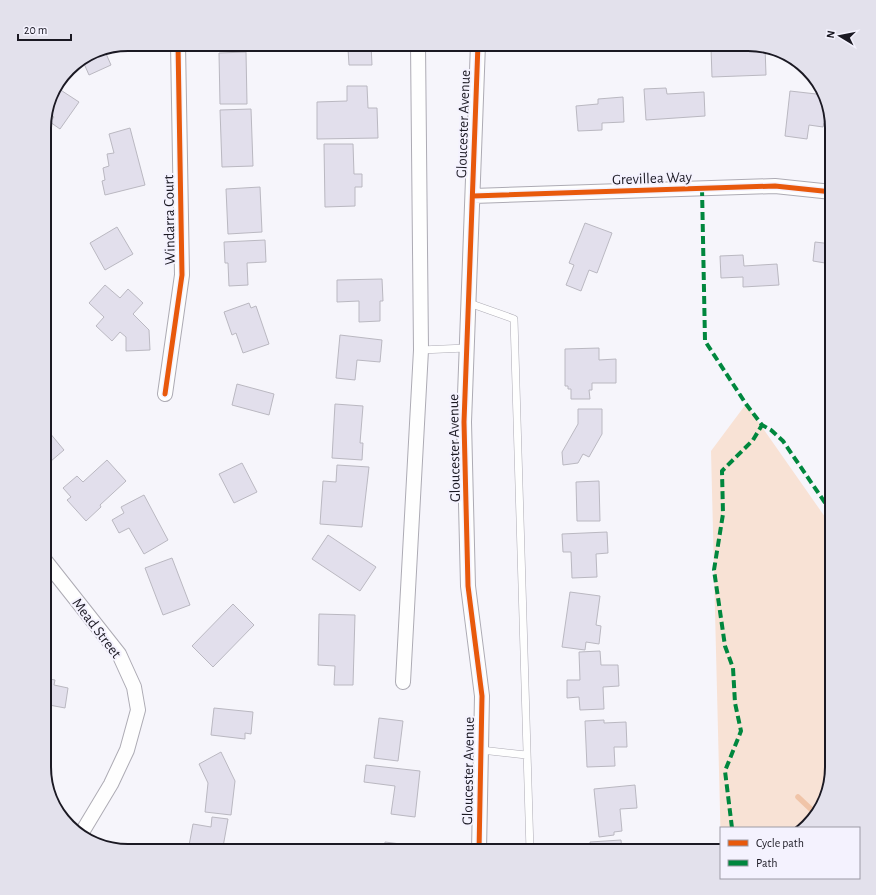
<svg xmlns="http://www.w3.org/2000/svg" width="876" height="895" font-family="'Alegreya Sans',sans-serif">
	<rect width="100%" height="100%" fill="#f6f5fb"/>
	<path fill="#f8e2d5" d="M746,404L832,527V767L823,804L805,828H721V851L711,451Z"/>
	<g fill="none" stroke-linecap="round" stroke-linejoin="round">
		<path stroke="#f0c4a8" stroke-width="5.5" d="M798,797L816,814"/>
	</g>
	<path fill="#e2dfec" stroke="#bab8c1" d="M334,44H371L372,65H349L348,49H334Z
		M587,44H608V51H587Z
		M761,46L765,47L766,75L712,77L711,48Z
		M104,49L111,65L89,75L82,59L96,50Z
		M246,52L247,104H220L219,53Z
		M347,86H367L368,108H377L378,138L317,139V102L347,101Z
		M56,87L79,102L60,129L50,122L54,117L47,112L53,91Z
		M666,88L667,94L704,92L705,116L646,120L644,89Z
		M790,91L825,95L831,123H824L823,127L809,125L807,139L785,136Z
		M623,97L624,122L602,123V130L578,131L576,106L598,104V99Z
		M251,109L253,166L222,167L220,110Z
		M130,128L145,185L105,195L102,181L105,180L103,168L109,166L107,154L114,153L109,134Z
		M324,144H353L354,174H362V187H355V206L325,207Z
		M260,187L262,232L228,234L226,189Z
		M585,223L612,233L597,273L589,270L581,291L566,285L574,265L569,263Z
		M117,227L133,254L105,270L90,243Z
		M265,240L266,262L247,263L248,285L229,286L228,263H225L224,242Z
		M815,242L832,244V273L830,272L831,264L813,261Z
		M743,255L744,266L777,264L779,285L743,287V277L721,278L720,256Z
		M382,279L383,301H380V321L359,322V301L337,302V280Z
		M105,285L120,298L128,289L143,303L133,314L149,330L150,350L126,351V337L120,332L112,341L96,326L104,317L89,303Z
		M249,303L251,308L256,306L269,344L243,353L236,333L232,335L224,312Z
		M340,335L382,340L380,362L357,360L355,380L336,378Z
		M599,348V360L616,359V383H592V390H589L590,399H571V389H568V386H565V349Z
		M237,384L274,394L269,415L232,405Z
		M335,404L363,406L360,443H363L362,460L332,458Z
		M578,409H602V434L589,457L583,454L578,463L563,465L562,452L578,424Z
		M44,426L64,450L44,467Z
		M107,460L126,481L100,505L101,507L86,521L67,500L71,497L63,488L77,476L83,482Z
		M242,463L257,492L234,503L219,474Z
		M337,465L369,467L362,527L320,524L323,481L336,482Z
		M599,481L600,521H577L576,482Z
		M144,495L168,540L144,554L129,528L119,533L112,520L124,513L121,507Z
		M607,532L608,553L596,554L597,577L572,578L571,552H563L562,534Z
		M328,535L376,567L360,591L312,559Z
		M172,558L190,605L163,615L145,568Z
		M570,592L600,596L596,625L601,626L599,644L586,642L585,650L562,647Z
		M233,604L254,625L213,667L192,646Z
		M319,614L355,615L353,685H334L335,666L318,665Z
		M600,651L601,665H618L619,686L603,687L604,709L580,710L579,697L567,698V680H580L579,652Z
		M44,678L55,680L54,685L68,688L65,708L44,704Z
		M214,708L253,712L251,734L245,733V739L211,735Z
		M379,718L403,721L398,761L374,758Z
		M604,720V723L626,722L627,747H614L615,766L587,767L585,721Z
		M221,752L235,781L231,815L205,812L208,783L199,764Z
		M366,765L420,771L415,817L391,814L395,786L364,782Z
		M635,785L637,808L620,809L622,831L614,832V835L599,837L594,789Z
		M212,817L228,819L223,847H219V851H188L193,824L211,827Z
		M621,840L622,851H591L590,842Z
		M385,842L432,848V851H384Z"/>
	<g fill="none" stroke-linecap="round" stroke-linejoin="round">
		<defs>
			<path id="service" d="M469,303L514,319L530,851
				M421,350L466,348
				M481,750L526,755"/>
			<path id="minor" d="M478,44L464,422L468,586L482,696L479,851
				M473,196L775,186L832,192
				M165,394L182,275L178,44
				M44,559L119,654L134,687L138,710L127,750L111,784L81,834
				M403,682L421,350L418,44"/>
		</defs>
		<use href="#service" stroke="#adabb4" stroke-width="8"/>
		<use href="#minor" stroke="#adabb4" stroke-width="16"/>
		<use href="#service" stroke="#fefefe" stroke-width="7"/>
		<use href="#minor" stroke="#fefefe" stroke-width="14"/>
		<path stroke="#00873e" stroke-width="4" stroke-dasharray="8 4" stroke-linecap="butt" d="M702,188L705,341L746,404L762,425L771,430L783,441L832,513
			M732,828L725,771L741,731L735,703L733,668L725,646L714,570L723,514L722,471L753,440L762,425"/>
		<defs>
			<path id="cycleway" d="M478,44L464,422L468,586L482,696L479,851
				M473,196L775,186L832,192
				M165,394L182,275L178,44"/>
		</defs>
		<use href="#cycleway" stroke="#f4f2fe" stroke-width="8"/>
		<use href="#cycleway" stroke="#e8590c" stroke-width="5"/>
	</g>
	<g text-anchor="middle" stroke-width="4" stroke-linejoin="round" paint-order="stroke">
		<g font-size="15" fill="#1b1923" stroke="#f4f2fe">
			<text transform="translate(463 124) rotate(-88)" y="5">Gloucester Avenue</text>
			<text transform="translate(652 178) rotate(-2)" y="5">Grevillea Way</text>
			<text transform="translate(169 220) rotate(-91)" y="5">Windarra Court</text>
			<text transform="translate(454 448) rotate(-91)" y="5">Gloucester Avenue</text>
			<text transform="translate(97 628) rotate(53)" y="5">Mead Street</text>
			<text transform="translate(468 771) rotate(-89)" y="5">Gloucester Avenue</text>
		</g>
	</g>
	<path d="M0 0H876V895H0ZM128 51H748A77 77 0 0 1 825 128V767A77 77 0 0 1 748 844H128A77 77 0 0 1 51 767V128A77 77 0 0 1 128 51Z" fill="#e3e1ec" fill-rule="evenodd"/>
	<path fill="none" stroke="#1b1923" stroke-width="2" d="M128 51H748A77 77 0 0 1 825 128V767A77 77 0 0 1 748 844H128A77 77 0 0 1 51 767V128A77 77 0 0 1 128 51Z"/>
	<rect x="720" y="827" width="140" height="52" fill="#f4f2fe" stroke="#9d9ba6"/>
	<rect x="728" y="840" width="20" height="6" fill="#e8590c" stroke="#9d9ba6"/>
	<text x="756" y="847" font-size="12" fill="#1b1923">Cycle path</text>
	<rect x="728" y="860" width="20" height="6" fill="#00873e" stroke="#9d9ba6"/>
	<text x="756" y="867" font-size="12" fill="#1b1923">Path</text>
	<g transform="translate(840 36) rotate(280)" stroke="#f4f2fe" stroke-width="3" paint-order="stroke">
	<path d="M0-3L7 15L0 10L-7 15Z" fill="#1b1923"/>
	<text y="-6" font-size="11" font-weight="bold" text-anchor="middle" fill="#1b1923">N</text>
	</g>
	<path d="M18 34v6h53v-6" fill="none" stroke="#1b1923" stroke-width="2"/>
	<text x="24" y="34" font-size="12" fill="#1b1923" stroke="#f4f2fe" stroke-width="3" paint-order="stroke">20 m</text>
</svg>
